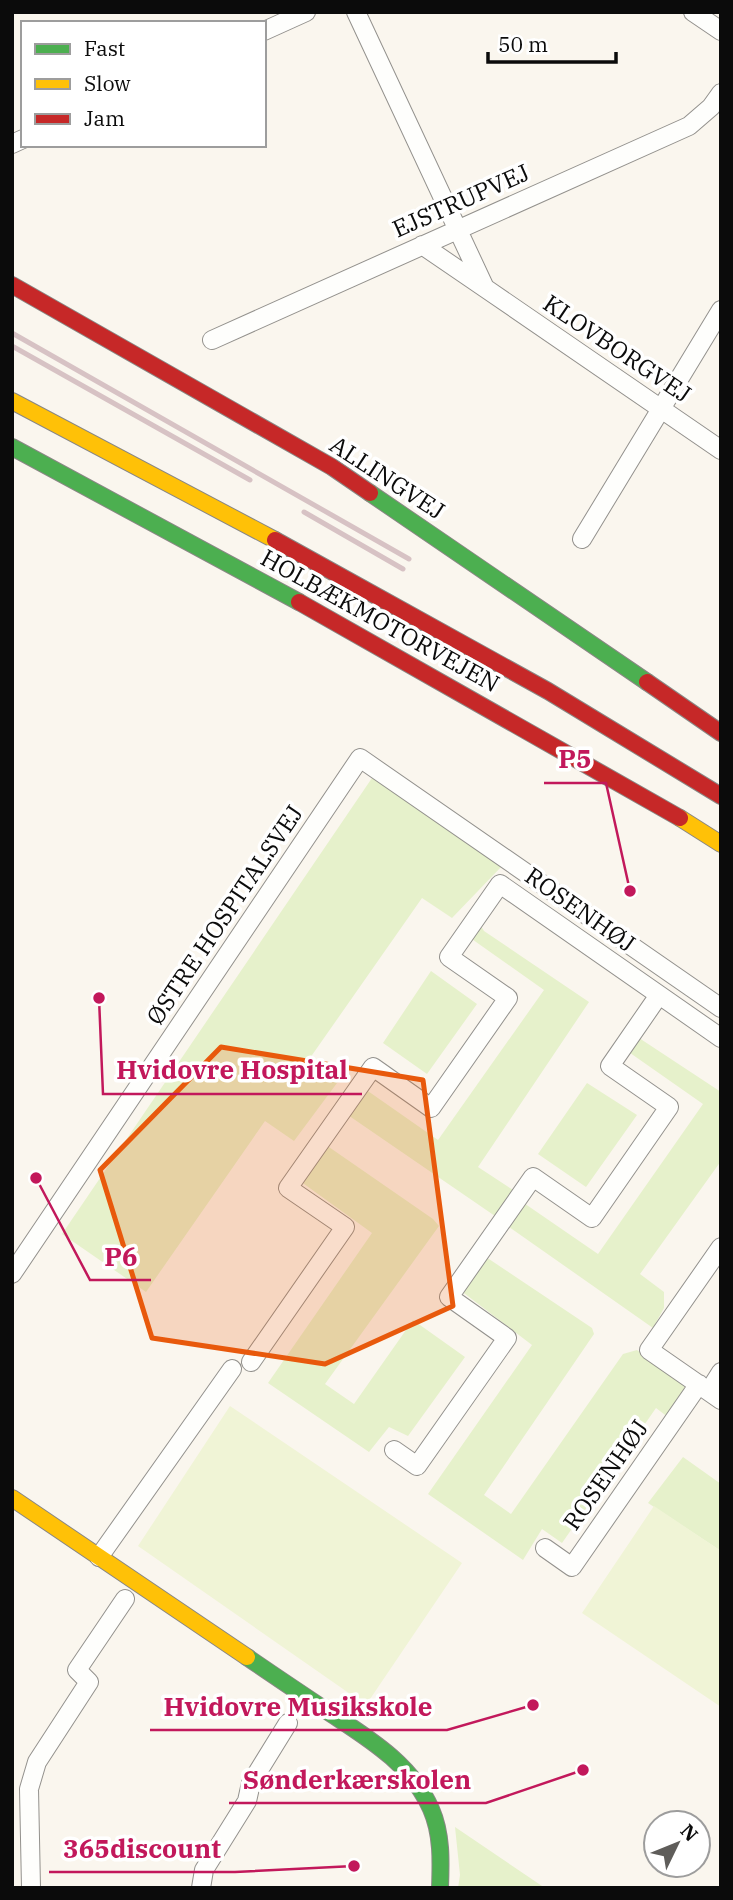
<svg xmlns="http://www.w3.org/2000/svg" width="733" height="1900" font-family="'IBM Plex Serif',serif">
	<rect width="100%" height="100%" fill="#faf6ee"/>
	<path fill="#e6f1cb" d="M372,778L502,866L452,918L422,898L310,1058L340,1079L294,1141L265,1121L146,1292L62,1234Z
		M479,923L484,931L589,1002L478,1167L513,1190L495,1216L342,1111L365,1089L438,1140L544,990L469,937Z
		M431,971L477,1004L427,1074L383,1043Z
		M633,1034L721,1092V1161L640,1274L664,1292V1308L653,1328L502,1222L518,1199L598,1254L703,1104L623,1048Z
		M587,1083L637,1115L586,1187L538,1154Z
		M326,1145L433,1219L439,1226L325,1384L354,1404L413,1320L465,1357L408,1436L389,1427L369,1452L268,1383L372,1233L300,1181Z
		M480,1253L592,1328L594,1334L484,1495L511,1514L623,1354L637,1350L683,1384L690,1397L673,1421L656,1408L562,1543L542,1529L523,1560L428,1494L532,1345L456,1287Z
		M683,1457L721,1484V1551L648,1503Z
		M455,1827L545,1888H458L460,1875Z"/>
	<path fill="#f0f4d6" d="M230,1406L462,1563L366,1705L138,1546Z
		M654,1506L721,1551V1707L582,1613Z"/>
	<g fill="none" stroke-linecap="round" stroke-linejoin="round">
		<defs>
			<path id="street" d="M356,12L485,288L721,450
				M693,12L721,31
				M264,31L306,12
				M12,144L23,139
				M422,245L485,288
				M212,340L689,126L711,107L721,93
				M582,539L721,310
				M721,1247L649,1350L721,1400
				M12,1274L360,758L721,1008
				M251,1362L345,1227L288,1188L373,1067L431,1108L508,998L449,957L500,884L721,1038
				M709,1391L721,1372
				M394,1450L417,1466L507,1338L449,1297L533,1177L592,1218L669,1107L610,1066L659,995
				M545,1548L572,1567L699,1384
				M99,1557L232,1369
				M31,1888L29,1789L37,1762L89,1682L77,1670L125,1599
				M201,1888L204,1870L247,1801L251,1783L288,1723"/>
			<path id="fast" d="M12,447L299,602
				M370,493L647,682
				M247,1657C273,1675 300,1693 327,1711C366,1737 411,1763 431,1809C442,1834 441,1861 440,1888"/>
			<path id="slow" d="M12,401L275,540
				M680,818L721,844
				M12,1498L247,1657"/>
			<path id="jam" d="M12,285L332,467L370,493
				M275,540L548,691L721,796
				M299,602L680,818
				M647,682L721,733"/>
		</defs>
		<use href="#street" stroke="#93918d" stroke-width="20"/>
		<use href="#fast" stroke="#898784" stroke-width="18"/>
		<use href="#slow" stroke="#898784" stroke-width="18"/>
		<use href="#jam" stroke="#898784" stroke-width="18"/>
		<use href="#street" stroke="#fefefc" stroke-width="18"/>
		<use href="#fast" stroke="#4caf50" stroke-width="16"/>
		<use href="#slow" stroke="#ffc107" stroke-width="16"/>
		<use href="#jam" stroke="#c62828" stroke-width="16"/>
		<path stroke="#d7c2c4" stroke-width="5" d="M12,333L409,559
			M12,346L250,480
			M304,512L403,569"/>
	</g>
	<path fill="#e8590c" fill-opacity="0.2" stroke="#e8590c" stroke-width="5" stroke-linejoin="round" d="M221,1047L423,1080L453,1306L325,1364L152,1338L100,1170Z"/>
	<g text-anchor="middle" stroke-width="7" stroke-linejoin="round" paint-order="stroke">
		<g font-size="24" fill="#0b0b0b" stroke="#fff">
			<text transform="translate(461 201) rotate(-24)" y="8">EJSTRUPVEJ</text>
			<text transform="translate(617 349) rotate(34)" y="8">KLOVBORGVEJ</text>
			<text transform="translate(387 478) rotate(33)" y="8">ALLINGVEJ</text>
			<text transform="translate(380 621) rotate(29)" y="8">HOLBÆKMOTORVEJEN</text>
			<text transform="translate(580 910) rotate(35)" y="8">ROSENHØJ</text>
			<text transform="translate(225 915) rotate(-56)" y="8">ØSTRE HOSPITALSVEJ</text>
			<text transform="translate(606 1475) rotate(-55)" y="8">ROSENHØJ</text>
		</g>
	</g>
	<path fill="none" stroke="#c2185b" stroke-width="2.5" d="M630 891L606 783H544M99 998L103 1094H362M36 1178L90 1280H151M533 1705L447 1730H150M583 1770L486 1803H229M354 1866L235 1872H49"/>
	<g fill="#c2185b" stroke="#fff" stroke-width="2.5">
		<circle cx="630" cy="891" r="7"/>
		<circle cx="99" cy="998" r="7"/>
		<circle cx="36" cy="1178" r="7"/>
		<circle cx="533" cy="1705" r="7"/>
		<circle cx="583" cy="1770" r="7"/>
		<circle cx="354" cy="1866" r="7"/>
	</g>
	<g font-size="26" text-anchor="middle" font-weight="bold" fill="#c2185b" stroke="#fff" stroke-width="7" stroke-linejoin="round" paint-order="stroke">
		<text x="575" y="768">P5</text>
		<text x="232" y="1079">Hvidovre Hospital</text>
		<text x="121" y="1266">P6</text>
		<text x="298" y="1716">Hvidovre Musikskole</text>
		<text x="357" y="1789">Sønderkærskolen</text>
		<text x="142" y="1858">365discount</text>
	</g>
	<rect width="733" height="1900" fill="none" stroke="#0b0b0b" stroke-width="28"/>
	<rect x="21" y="21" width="245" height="126" fill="#ffffff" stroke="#9d9d9d" stroke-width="2"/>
	<rect x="35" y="44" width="35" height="10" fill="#4caf50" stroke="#9d9d9d" stroke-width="2"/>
	<text x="84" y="56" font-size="21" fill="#0b0b0b">Fast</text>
	<rect x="35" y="79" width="35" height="10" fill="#ffc107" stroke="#9d9d9d" stroke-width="2"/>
	<text x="84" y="91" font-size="21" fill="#0b0b0b">Slow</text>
	<rect x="35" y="114" width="35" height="10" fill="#c62828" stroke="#9d9d9d" stroke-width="2"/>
	<text x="84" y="126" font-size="21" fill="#0b0b0b">Jam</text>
	<g transform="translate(677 1844) rotate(47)"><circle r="33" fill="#ffffff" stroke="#9d9d9d" stroke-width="2"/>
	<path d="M0-5L12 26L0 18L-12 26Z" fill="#5f5d5a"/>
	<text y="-10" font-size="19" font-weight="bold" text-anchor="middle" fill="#0b0b0b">N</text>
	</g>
	<path d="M488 52v10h128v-10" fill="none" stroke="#0b0b0b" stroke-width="3.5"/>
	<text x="498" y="52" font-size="21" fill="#0b0b0b" stroke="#ffffff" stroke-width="5" paint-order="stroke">50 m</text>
</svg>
